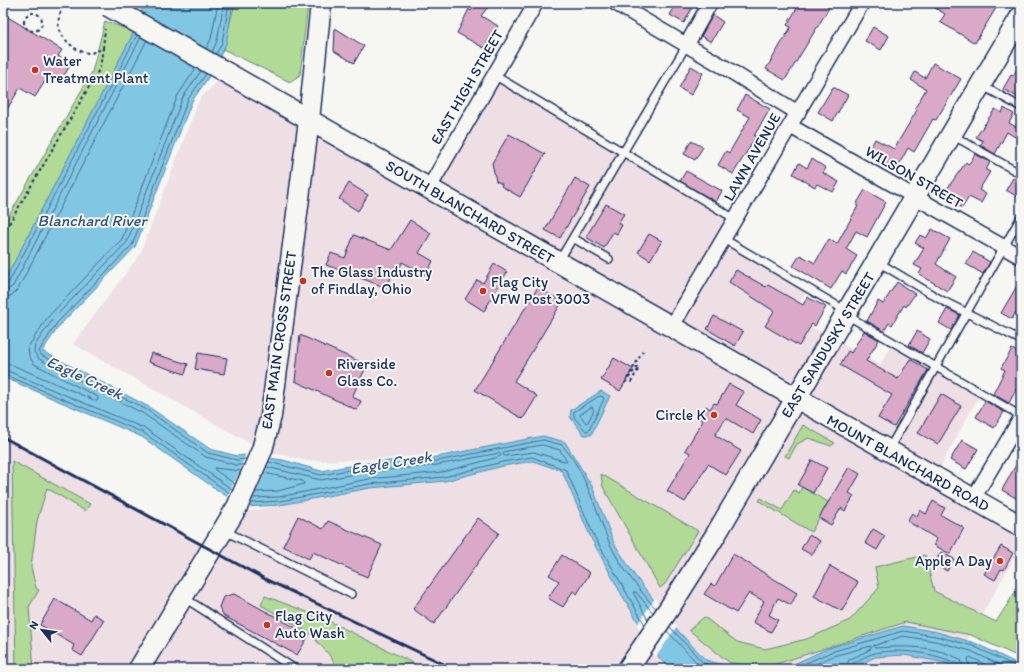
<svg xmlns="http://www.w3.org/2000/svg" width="1024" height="672" font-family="Itim,sans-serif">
	<rect width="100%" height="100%" fill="#f6f6f2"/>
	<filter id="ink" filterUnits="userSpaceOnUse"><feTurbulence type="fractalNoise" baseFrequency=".025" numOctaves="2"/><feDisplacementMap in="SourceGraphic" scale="8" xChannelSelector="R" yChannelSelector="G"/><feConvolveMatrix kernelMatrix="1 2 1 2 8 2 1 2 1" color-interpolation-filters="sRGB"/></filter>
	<g filter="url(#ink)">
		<path fill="#eedfe5" d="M227,73L429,188L494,75L735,219L724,239L808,289L792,316L880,365L893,342L981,392L935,477L1021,526V546L961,651L997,669H3V437L210,550L232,515L515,455L447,453L381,459L306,461L262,450L73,344L140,254L200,98Z"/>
		<path fill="#b1da97" stroke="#66847a" d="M235,3H308L300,75L290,82L223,49Z
			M105,21L134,32L3,284V226L92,72Z
			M803,425L835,443L831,446L809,438L797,444L789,458L785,456Z
			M12,461L90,504L85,511L47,488L37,521L31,567L36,588L39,590L29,607L34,669H16Z
			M601,474L698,531L665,584L660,588L603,487Z
			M802,487L828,502L811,532L759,501L761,498L782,510L794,490L799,493Z
			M925,555L934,591L996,622L1021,583V658L971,635L906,622L767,667L730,663L689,630L704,617L737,642L765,649L807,639L850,620L879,588L875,567Z
			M265,596L323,618L425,669H336C333,654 319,646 311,634L261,605Z"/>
		<path fill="#81c6e2" stroke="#588aad" d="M144,3H233L226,44L212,72L192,101L135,247L60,325L42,351L149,407L210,449L237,456L247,455L283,460L321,471L366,463L436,457L543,436L565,442L592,486L614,543L635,576L680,633L706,660L734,668H785L829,648L903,626L937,632L975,643L1020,665L1021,669H958L946,663L904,655L875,657L851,669H672L660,659L619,590L591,538L562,471L533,461L503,466L445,481L370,488L280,505L245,507L223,494L142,437L3,377V284L134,32Z
			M601,391L610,396L591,435H584L570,417L571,410Z"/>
		<path fill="#f6f6f2" d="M246,453L272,457L249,509H245L226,498L238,475Z
			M655,598L677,626L656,657L637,625Z"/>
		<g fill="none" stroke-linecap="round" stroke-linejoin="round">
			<path stroke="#446b93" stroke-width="1" d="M206,49L211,39L218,3
				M212,52L217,41L224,3
				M216,54L222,43L229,3
				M201,71L183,97L127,242L53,319L35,345L34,352L39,359L144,414L206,457L236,465H244
				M206,74L188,99L132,245L57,323L39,351L41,355L147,410L208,453L237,460L246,459
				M3,286L8,284L137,35
				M3,291L8,290L13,286L141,37
				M3,297L11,296L18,289L147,40
				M3,363L10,364L96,401L98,400V397L34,364L29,356L28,347L48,317L122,239L178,95L196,68
				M3,369L146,429L233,490
				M3,374L144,433L231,494
				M600,396L603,397L604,399L589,430L586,431L574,417V412Z
				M592,407L594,410L588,422L586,423L580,415Z
				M543,445L560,450L567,462L534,452L505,456L503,455L504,452Z
				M269,462L321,475L366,467L437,461L543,440L562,445C587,473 595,510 610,544C621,568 639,589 656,609
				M235,484L215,470L214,468L241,471
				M256,492L278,491L304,484L303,481L264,473
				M253,498L279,497L369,479L443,472L499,457L501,455L499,453L437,465L367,472L321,480L267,467
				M251,503L280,501L369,484L444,477L502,462L532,457L566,470L594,536L645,625
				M648,620L633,592H636L653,613
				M670,627L703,663L722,669
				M667,631L703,669
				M793,669L831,652L903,631L936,636L973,646L1021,669
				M805,669L833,656L871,646V649L849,660L845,669
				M850,669L852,664C859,660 867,655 875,653C898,648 937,653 957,664L959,669
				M964,669L961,660C936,645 902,646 875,648L873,646L903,636L935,641L971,651L1008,669
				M970,669L968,659L970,657L994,669"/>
		</g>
		<path fill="#daa9c7" stroke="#1b2f5e" d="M477,3H491L481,16L498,26L484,48L457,33L469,9L471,11Z
			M677,3H688L693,6L684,23L670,15Z
			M800,3H832L785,80L766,69L791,27L787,25Z
			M927,3H999L975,43L940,22L945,14Z
			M3,14L62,50L58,56L71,64L60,82L49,75L35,97L20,88L3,116Z
			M713,15L723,22L711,42L701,36Z
			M873,27L889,36L881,50L865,41Z
			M335,28L364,46L354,63L334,51Z
			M1021,62V99L1003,89L1011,75L1013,76Z
			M933,63L961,79L936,120L933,119L914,152L908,148L896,170L867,154L875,139L894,149L917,110L915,108L926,89L911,80L915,72L925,78Z
			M691,66L703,73L691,95L679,88Z
			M833,87L848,95L833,121L818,112Z
			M745,95L770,109L754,136L756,137L733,174L718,165L726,151L729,153L750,117L737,110Z
			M1004,108L1014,114L1009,123L1020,129L1015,137L1007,132L995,154L980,145L983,141L976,137L995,109L1002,113Z
			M509,134L545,154L520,197L501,186L502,184L496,181L492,163Z
			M691,141L703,147L695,160L684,154Z
			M975,154L990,162L986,170L990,172L979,190L986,194L981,203L969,197L962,208L942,196L966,162L968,164L971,161Z
			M812,159L826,168L823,173L839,182L833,192L817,184L815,187L793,174L799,163L807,168Z
			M686,171L722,191L716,202L680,181Z
			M575,178L590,187L560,238L545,230Z
			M1013,178L1021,182V199L1006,190Z
			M349,183L368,195L358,211L339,199Z
			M865,190L886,202L867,237L856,231L846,249L857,256L846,274L842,271L831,289L793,266L800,255L815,263L829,239L837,244L858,206L856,205Z
			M606,204L624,214L618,223L622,225L617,234L613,232L604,248L586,237Z
			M410,220L431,233L419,253L433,261L426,275L402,262L400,268L395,266L387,288L326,265L331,253L345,258L354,235L391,250Z
			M932,229L950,239L936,264L956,277L947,291L919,274L922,269L914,265L924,248L915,243L920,235L926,238Z
			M649,234L662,241L650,260L638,252Z
			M973,252L990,262L983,274L966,264Z
			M494,264L507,272L484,311L465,299L477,280L483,283Z
			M736,270L766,287L768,285L803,305L807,297L826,307L815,326L812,324L799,346L765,326L774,311L729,282Z
			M1021,279V303L1012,319L1001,313Z
			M897,282L915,294L906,307L904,305L892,325L889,323L884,331L867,321L878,301L883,304Z
			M538,287L562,302L514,381L537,396L523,419L475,390Z
			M947,309L960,315L951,330L939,323Z
			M714,316L743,332L735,346L707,329Z
			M864,331L879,340L866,361L898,379L910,359L928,370L894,427L878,418L892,395L840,365L848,351L851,353Z
			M917,331L930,339L922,353L909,345Z
			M300,335L367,365L352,397L361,401L357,410L295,381Z
			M1012,349L1021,354V380L1009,403L993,394L1005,370L1001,368Z
			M151,353L188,364L185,374L148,362Z
			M198,353L227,358L224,374L195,369Z
			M614,358L633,369L620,391L601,380Z
			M729,384L744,392L736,405L761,420L753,434L726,418L715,435L741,451L726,475L708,464L685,502L667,491L690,453L685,450L703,421L699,418L706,406L710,409L714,403L717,404Z
			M941,394L961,406L938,444L918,433Z
			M985,401L1004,412L994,428L976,417Z
			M962,440L978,449L966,469L950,460Z
			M1021,456V501L1002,490Z
			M812,460L827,468L813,493L798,485Z
			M849,467L860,474L849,493L854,496L845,511L841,508L831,525L819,518Z
			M933,501L945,508L941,515L964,528L950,554L934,545L937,539L907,521L912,513L917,516L920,510L926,514Z
			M298,516L323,529L328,521L382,545L367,577L313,552L309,559L283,546Z
			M478,518L499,533L434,624L413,609Z
			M873,529L885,536L877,550L865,543Z
			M809,535L820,541L812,555L801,549Z
			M1001,546L1013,553L1004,570L1001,569L995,580L984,574Z
			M941,552L954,559L947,571L934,564Z
			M733,554L797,593L791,605L778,598L769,615L778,620L771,632L753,622L764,601L749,593L736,613L704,594L711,584L715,586Z
			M562,555L590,573L577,594L573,591L563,607L548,598L559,581L549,575Z
			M830,566L858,582L842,611L814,596Z
			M234,594L309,635L297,655L224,616L219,607L223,597Z
			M55,599L91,620L94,614L104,620L82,656L72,650L74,645L40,625Z"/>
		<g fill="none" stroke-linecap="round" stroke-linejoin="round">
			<defs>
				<path id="lane" d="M494,75L735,219
					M981,85L1021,107
					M952,135L1021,174
					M573,238L609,259
					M724,239L848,312L855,320L1021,416
					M559,261L686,46
					M878,262L943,301L1021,340
					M889,449L1021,217
					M225,531L351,594
					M183,597L295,669"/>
				<path id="street" d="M615,3L724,67L798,113
					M686,46L710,3
					M790,126L1021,257
					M429,188L536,3
					M671,328L862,3
					M973,499L1021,418"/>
				<path id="secondary" d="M227,73C492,223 756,377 1021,526
					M139,669L237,507L262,450L271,416L309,120L321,3
					M628,669L670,607L715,536L1021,16"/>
			</defs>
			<use href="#lane" stroke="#1b2f5e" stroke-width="10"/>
			<use href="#street" stroke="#1b2f5e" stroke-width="17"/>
			<use href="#secondary" stroke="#1b2f5e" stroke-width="23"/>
			<path stroke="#1b2f5e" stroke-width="2" stroke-dasharray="3 3" stroke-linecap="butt" d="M24 22a9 9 0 1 1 18 0a9 9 0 1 1-18 0Z
				M103,48L105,29
				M3,234L100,68L103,48C100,49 97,52 94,52C81,57 61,40 59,27C57,20 61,10 64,3
				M627,379L643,351
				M625,383L637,367L639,368L631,382L633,383"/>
			<use href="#lane" stroke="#f6f6f2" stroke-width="7"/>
			<use href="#street" stroke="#f6f6f2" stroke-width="14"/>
			<use href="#secondary" stroke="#f6f6f2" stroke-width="20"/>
			<path stroke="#1b2f5e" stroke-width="3" d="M3,437L265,579L454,669"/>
			<defs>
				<path id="secondary-bridge" d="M108,6L227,73"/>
			</defs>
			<use href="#secondary-bridge" stroke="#1b2f5e" stroke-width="23" stroke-linecap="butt"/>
			<use href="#secondary-bridge" stroke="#f6f6f2" stroke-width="20"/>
		</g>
	</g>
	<g fill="#c8321e" stroke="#f6f6f2" stroke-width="1.5">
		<circle cx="35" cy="70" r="4"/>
		<circle cx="303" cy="281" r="4"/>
		<circle cx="483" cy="291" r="4"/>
		<circle cx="329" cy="373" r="4"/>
		<circle cx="714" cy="415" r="4"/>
		<circle cx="1000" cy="561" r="4"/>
		<circle cx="267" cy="625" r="4"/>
	</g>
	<g text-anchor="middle" stroke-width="4" stroke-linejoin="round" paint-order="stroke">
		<g font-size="15" fill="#1b2f5e" stroke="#f6f6f2" text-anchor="start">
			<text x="43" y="66">Water<tspan x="43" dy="17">Treatment Plant</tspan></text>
			<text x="311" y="277">The Glass Industry<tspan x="311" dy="17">of Findlay, Ohio</tspan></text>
			<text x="491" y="287">Flag City<tspan x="491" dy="17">VFW Post 3003</tspan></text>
			<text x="337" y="369">Riverside<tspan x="337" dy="17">Glass Co.</tspan></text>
			<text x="706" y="420" text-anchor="end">Circle K</text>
			<text x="992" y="566" text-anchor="end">Apple A Day</text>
			<text x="275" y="621">Flag City<tspan x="275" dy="17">Auto Wash</tspan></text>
		</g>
		<g font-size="15" fill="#1b2f5e" stroke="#f6f6f2">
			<text transform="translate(467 87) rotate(-60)" y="5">EAST HIGH STREET</text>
			<text transform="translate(752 157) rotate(-60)" y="5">LAWN AVENUE</text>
			<text transform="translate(914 177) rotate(30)" y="5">WILSON STREET</text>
			<text transform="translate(470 212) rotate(30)" y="5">SOUTH BLANCHARD STREET</text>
			<text transform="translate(279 340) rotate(-82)" y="5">EAST MAIN CROSS STREET</text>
			<text transform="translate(828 345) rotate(-59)" y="5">EAST SANDUSKY STREET</text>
			<text transform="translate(908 463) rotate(29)" y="5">MOUNT BLANCHARD ROAD</text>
		</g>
		<g font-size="16" font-style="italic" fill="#34557f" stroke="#f6f6f2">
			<text x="92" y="226">Blanchard River</text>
			<text transform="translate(85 377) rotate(25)" y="6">Eagle Creek</text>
			<text transform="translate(391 462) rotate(-9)" y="6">Eagle Creek</text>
		</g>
	</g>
	<rect width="1024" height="672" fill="none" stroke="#f6f6f2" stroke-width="16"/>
	<rect x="8" y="8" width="1008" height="656" fill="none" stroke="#1b2f5e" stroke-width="1.5" filter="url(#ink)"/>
	<g transform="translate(42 630) rotate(300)" stroke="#f6f6f2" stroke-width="3" paint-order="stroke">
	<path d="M0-3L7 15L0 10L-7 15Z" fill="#1b2f5e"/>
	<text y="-6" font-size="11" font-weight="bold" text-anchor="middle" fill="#1b2f5e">N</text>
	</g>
</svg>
